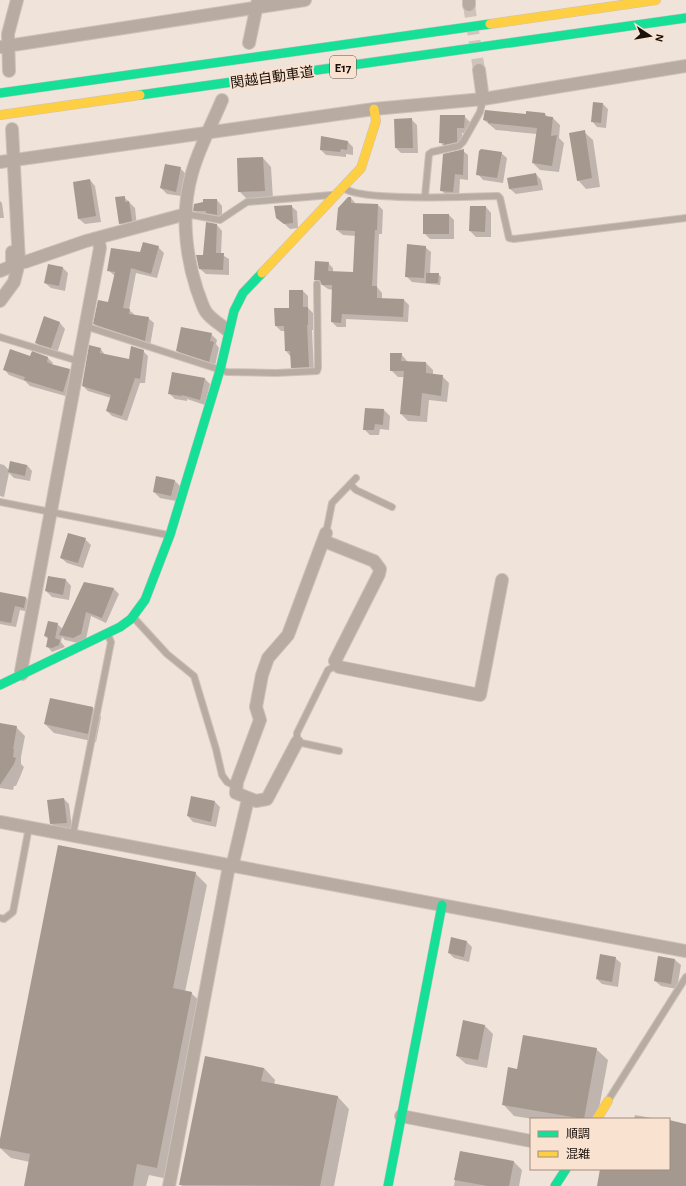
<svg xmlns="http://www.w3.org/2000/svg" width="686" height="1186" font-family="'Alegreya Sans','Noto Sans JP',sans-serif">
	<rect width="100%" height="100%" fill="#f0e3da"/>
	<path fill="#0003" d="M603,104L608,109L606,128L597,127L592,121Z
		M486,111L526,115L545,114L548,117L553,118L560,125L559,138L564,143L559,172L540,170L533,163L537,134L496,130L484,120Z
		M464,116L470,122L469,133H462V147L445,148L440,142Z
		M411,119L417,125L418,153H401L396,148Z
		M584,132L593,140L600,187L586,189L578,180Z
		M348,142L353,147V155L346,154V157L326,155L321,150Z
		M462,150L468,155V180L460,179L459,197L447,196L441,190Z
		M501,153L507,158L503,183L483,180L478,174Z
		M263,158L271,167L273,199L248,200L239,191Z
		M180,168L186,174L181,196L167,194L161,188Z
		M536,174L541,180L543,190L516,194L510,189L509,178Z
		M90,180L95,186L101,222L85,224L79,219Z
		M124,197L135,208L137,226L125,229L120,223Z
		M351,198L356,204L378,205L383,210L382,234H379L377,287L382,293V299L404,300L409,305L408,322L346,319V327H337L332,322L333,290L328,289L315,280L316,262L328,263L333,268V273L354,274L356,236L343,235L337,230Z
		M217,200L222,206V220L200,216L194,210Z
		M0,201L2,203L4,218H0Z
		M291,206L297,211L298,228L290,229L277,217Z
		M486,207L491,213V237H476L470,231Z
		M449,215L454,220V239H430L424,233Z
		M217,225L222,231L221,254L229,259V275L206,274L200,269Z
		M158,247L164,253L157,278L136,273L129,310L135,315L148,318L154,323L150,346L100,329L95,324L109,303L115,276L108,270L141,254Z
		M425,247L431,252L430,274H438L441,277L440,285L412,282L406,276Z
		M63,268L68,273L65,291L51,288L45,283Z
		M303,291L308,296V308L313,313V330H312L314,372L297,373L292,367L291,357L286,351L285,331H281L276,326Z
		M44,318L60,323L65,329L57,353L41,348L36,343Z
		M211,334L217,340L216,344L219,348L215,366L182,356L177,350Z
		M100,348L105,355L129,360L143,351L148,356L145,383H140L127,421L112,416L107,411L111,398L88,391L83,386Z
		M32,353L48,358L53,363L52,366L69,370L75,376L69,397L30,386L25,381L9,375L4,369L31,357Z
		M401,354L408,362L426,363L433,370V375L442,376L449,383L447,402L429,400L427,422L408,421L401,414L404,377H398L391,370Z
		M173,373L205,379L210,384L205,405L187,399V401L175,399L169,393Z
		M366,409L384,410L390,416L389,430L380,429L379,435H370L364,429Z
		M0,464L4,465L9,470L27,465L32,471L30,481L14,478L9,473L4,497L0,496Z
		M175,481L180,486L176,501L160,498L154,492Z
		M85,539L91,545L83,568L67,563L61,558Z
		M66,580L71,586L69,600L52,597L46,591Z
		M84,583L114,589L119,594L106,623L91,616L86,639L78,643L65,640L62,637L61,642L65,647L52,652L47,646L48,639L45,636L57,624L63,629Z
		M26,598L31,603L29,612L20,610L16,627L0,624V601Z
		M93,708L101,717L96,742L54,733L45,724Z
		M0,724L16,727L25,736L21,757V764L24,767L20,777L16,786H14L13,790L0,788Z
		M64,799L69,804L72,828L56,829L51,823Z
		M215,802L220,807L216,827L193,822L188,816Z
		M195,873L207,885L185,992L191,993L203,1004L168,1179L149,1175L146,1186H25L30,1162L11,1158L0,1148V1144Z
		M467,942L472,947L469,962L454,958L449,953Z
		M659,957L675,960L681,965L677,989L661,986L655,981Z
		M615,958L621,963L618,987L602,984L597,979Z
		M464,1022L485,1026L493,1034L487,1068L466,1064L457,1056Z
		M596,1049L608,1060L597,1119H533L514,1116L503,1104L518,1070Z
		M264,1068L275,1080L274,1085L338,1097L349,1109L334,1186H182L180,1184Z
		M635,1115L657,1119H634Z
		M460,1152L514,1162L522,1170L519,1186H454Z"/>
	<path fill="#a5988f" d="M593,102L603,103L601,123L591,122Z
		M485,110L526,114V111L545,113V116L553,117L551,136L557,135L552,166L532,163L537,128L488,123V121L483,120Z
		M440,115H465L464,128H457V142L444,145V143H439Z
		M412,118L413,148H395L394,119Z
		M585,130L592,178L577,181L569,133Z
		M321,136L348,141L347,150L341,149L340,152L320,150Z
		M464,149L463,175L455,174L453,192L440,191L443,154Z
		M481,149L502,152L497,178L476,175L479,151Z
		M263,157L265,191L238,192L237,158Z
		M165,164L181,167L176,192L160,188Z
		M536,173L538,185L509,189L507,178Z
		M90,179L96,216L78,219L73,182Z
		M125,196V202L129,201L132,221L119,224L115,197Z
		M348,197H351V203L378,204L377,230H375L372,286H377V298L404,299L403,317L342,314L341,323L331,322L332,285H322L320,280H314L315,261L329,262L328,271L353,272L355,231L336,230L338,208Z
		M203,199H217V215L206,213V211H193L194,204L203,202Z
		M292,205L293,223L284,224L276,218L274,206Z
		M470,206H486L485,232L469,231Z
		M423,214H449V234H423Z
		M206,222L217,224L216,253H224L223,270L199,269L196,255H203Z
		M143,242L159,246L151,274L131,268L123,308L130,309L129,314L149,317L145,341L93,324L98,300L108,302L115,272L107,271L111,248L140,252Z
		M407,244L426,246L424,278L405,277Z
		M48,264L63,267L59,286L44,283Z
		M426,273H439L438,283H426Z
		M289,290H303V307H308V325H307L309,367L291,368L290,351H285L284,326H275L274,308H289Z
		M44,316L60,322L51,348L35,343Z
		M181,327L212,333L210,341L214,342L209,362L176,351Z
		M89,345L101,348L100,353L129,359L131,346L144,350L140,379L135,378L122,416L106,411L111,395L82,386Z
		M10,349L30,356L32,351L48,357L47,362L51,364L70,369L63,392L24,380L25,377L3,370Z
		M390,353H402L401,361L426,362V373L443,375L441,396L422,393L420,416L400,414L404,371H390Z
		M172,372L205,378L200,400L182,395V396L168,394Z
		M365,408L384,409L383,425L375,424L374,430H363Z
		M10,461L27,465L25,476L8,472Z
		M156,476L175,480L171,496L153,492Z
		M68,533L86,538L78,563L60,558Z
		M48,576L66,579L63,595L45,591Z
		M84,582L114,588L102,618L86,612L81,634L73,638L59,635Z
		M0,592L26,597L24,608L15,606L11,623L0,621Z
		M48,621L58,623L55,639L54,638L60,640L59,645L52,648L46,647L48,637L44,636Z
		M50,698L93,707L88,734L44,724Z
		M0,723L17,726L13,749H14L13,757L16,758L14,764L0,785Z
		M191,796L215,801L211,822L187,816Z
		M64,798L67,823L50,824L47,800Z
		M58,845L196,872L173,988L192,992L157,1168L137,1164L133,1186H24L30,1154L0,1148V1139Z
		M451,937L467,941L464,957L448,953Z
		M600,954L616,957L612,982L596,979Z
		M658,956L675,959L671,984L654,981Z
		M463,1020L485,1025L478,1060L456,1056Z
		M523,1035L597,1048L584,1119L502,1105L508,1067L517,1069Z
		M205,1056L264,1068L261,1081L338,1096L320,1186L179,1185Z
		M669,1120L686,1124V1186H597L600,1169H669Z
		M460,1151L514,1161L509,1186H488L454,1180Z"/>
	<g fill="none" stroke-linecap="round" stroke-linejoin="round">
		<path stroke="#d0c3bb" stroke-width="12" stroke-dasharray="12 6" stroke-linecap="butt" d="M469,5L479,70"/>
		<defs>
			<path id="lane" d="M345,189C364,201 470,197 498,196L500,198L509,238L514,239L686,218
				M425,196L429,154L432,152L459,146L463,142L480,112L483,99
				M186,214L220,220L247,202L331,195
				M85,326L227,372L276,373L317,371L318,368L317,284
				M0,337L78,361
				M350,484L356,490L392,507
				M0,502L168,535
				M326,533L332,503L356,478
				M134,618L167,654L194,676L216,749L222,775L227,782L235,786
				M337,665L328,670L297,733V742L339,751
				M73,834L111,642L108,635
				M0,918L4,919L13,912L29,827
				M609,1099L686,977"/>
			<path id="street" d="M469,0V5
				M249,43L258,0
				M0,47L305,0
				M479,70L483,99
				M9,71L8,34L17,0
				M222,100C212,124 199,148 192,173C181,211 185,253 197,290C200,297 202,306 206,312C212,320 220,324 227,330
				M0,162L374,109L483,99L686,66
				M19,262H25L86,241L186,214
				M0,271L12,266V252
				M0,301L14,282L19,262L12,129
				M324,541L374,561L380,569L379,574L335,661L339,667L480,695L502,580
				M22,674L21,671L100,248L98,238
				M297,742L267,799L256,801L236,793L237,782L260,720L256,707L262,675L268,658L288,635L326,533
				M0,822L686,951
				M232,867L248,799
				M401,1116L531,1141
				M169,1186L229,866"/>
			<path id="fast" d="M0,93L490,24
				M140,95L686,18
				M0,685L120,627L131,619L145,600L170,535L220,370L234,311L243,293L262,273
				M388,1186L442,905
				M555,1186L566,1169"/>
			<path id="slow" d="M490,24L656,0
				M0,115L140,95
				M262,273L361,168L376,121L374,109
				M597,1119L608,1101"/>
		</defs>
		<use href="#lane" stroke="#ccc2ba" stroke-width="8"/>
		<use href="#street" stroke="#ccc2ba" stroke-width="14"/>
		<use href="#fast" stroke="#ccc2ba" stroke-width="10"/>
		<use href="#slow" stroke="#ccc2ba" stroke-width="10"/>
		<use href="#lane" stroke="#b8aba2" stroke-width="6"/>
		<use href="#street" stroke="#b8aba2" stroke-width="12"/>
		<use href="#fast" stroke="#16e098" stroke-width="9"/>
		<use href="#slow" stroke="#ffcf43" stroke-width="9"/>
	</g>
	<g text-anchor="middle" stroke-width="4" stroke-linejoin="round" paint-order="stroke">
		<rect fill="#fae2d0" stroke="#5c4f45" stroke-width="1" x="330" y="56" width="26" height="22" rx="3"/>
		<g font-size="13" font-weight="bold" fill="#18100a">
			<text x="343" y="72">E17</text>
		</g>
		<g font-size="14" fill="#18100a" stroke="#fae2d0">
			<text transform="translate(272 77) rotate(-8)" y="5">関越自動車道</text>
		</g>
	</g>
	<rect x="530" y="1118" width="140" height="52" fill="#fae2d0" stroke="#a08e81"/>
	<rect x="538" y="1131" width="20" height="6" fill="#16e098" stroke="#a08e81"/>
	<text x="566" y="1138" font-size="12" fill="#18100a">順調</text>
	<rect x="538" y="1151" width="20" height="6" fill="#ffcf43" stroke="#a08e81"/>
	<text x="566" y="1158" font-size="12" fill="#18100a">混雑</text>
	<g transform="translate(650 36) rotate(102)" stroke="#fae2d0" stroke-width="3" paint-order="stroke">
	<path d="M0-3L7 15L0 10L-7 15Z" fill="#18100a"/>
	<text y="-6" font-size="11" font-weight="bold" text-anchor="middle" fill="#18100a">N</text>
	</g>
</svg>
